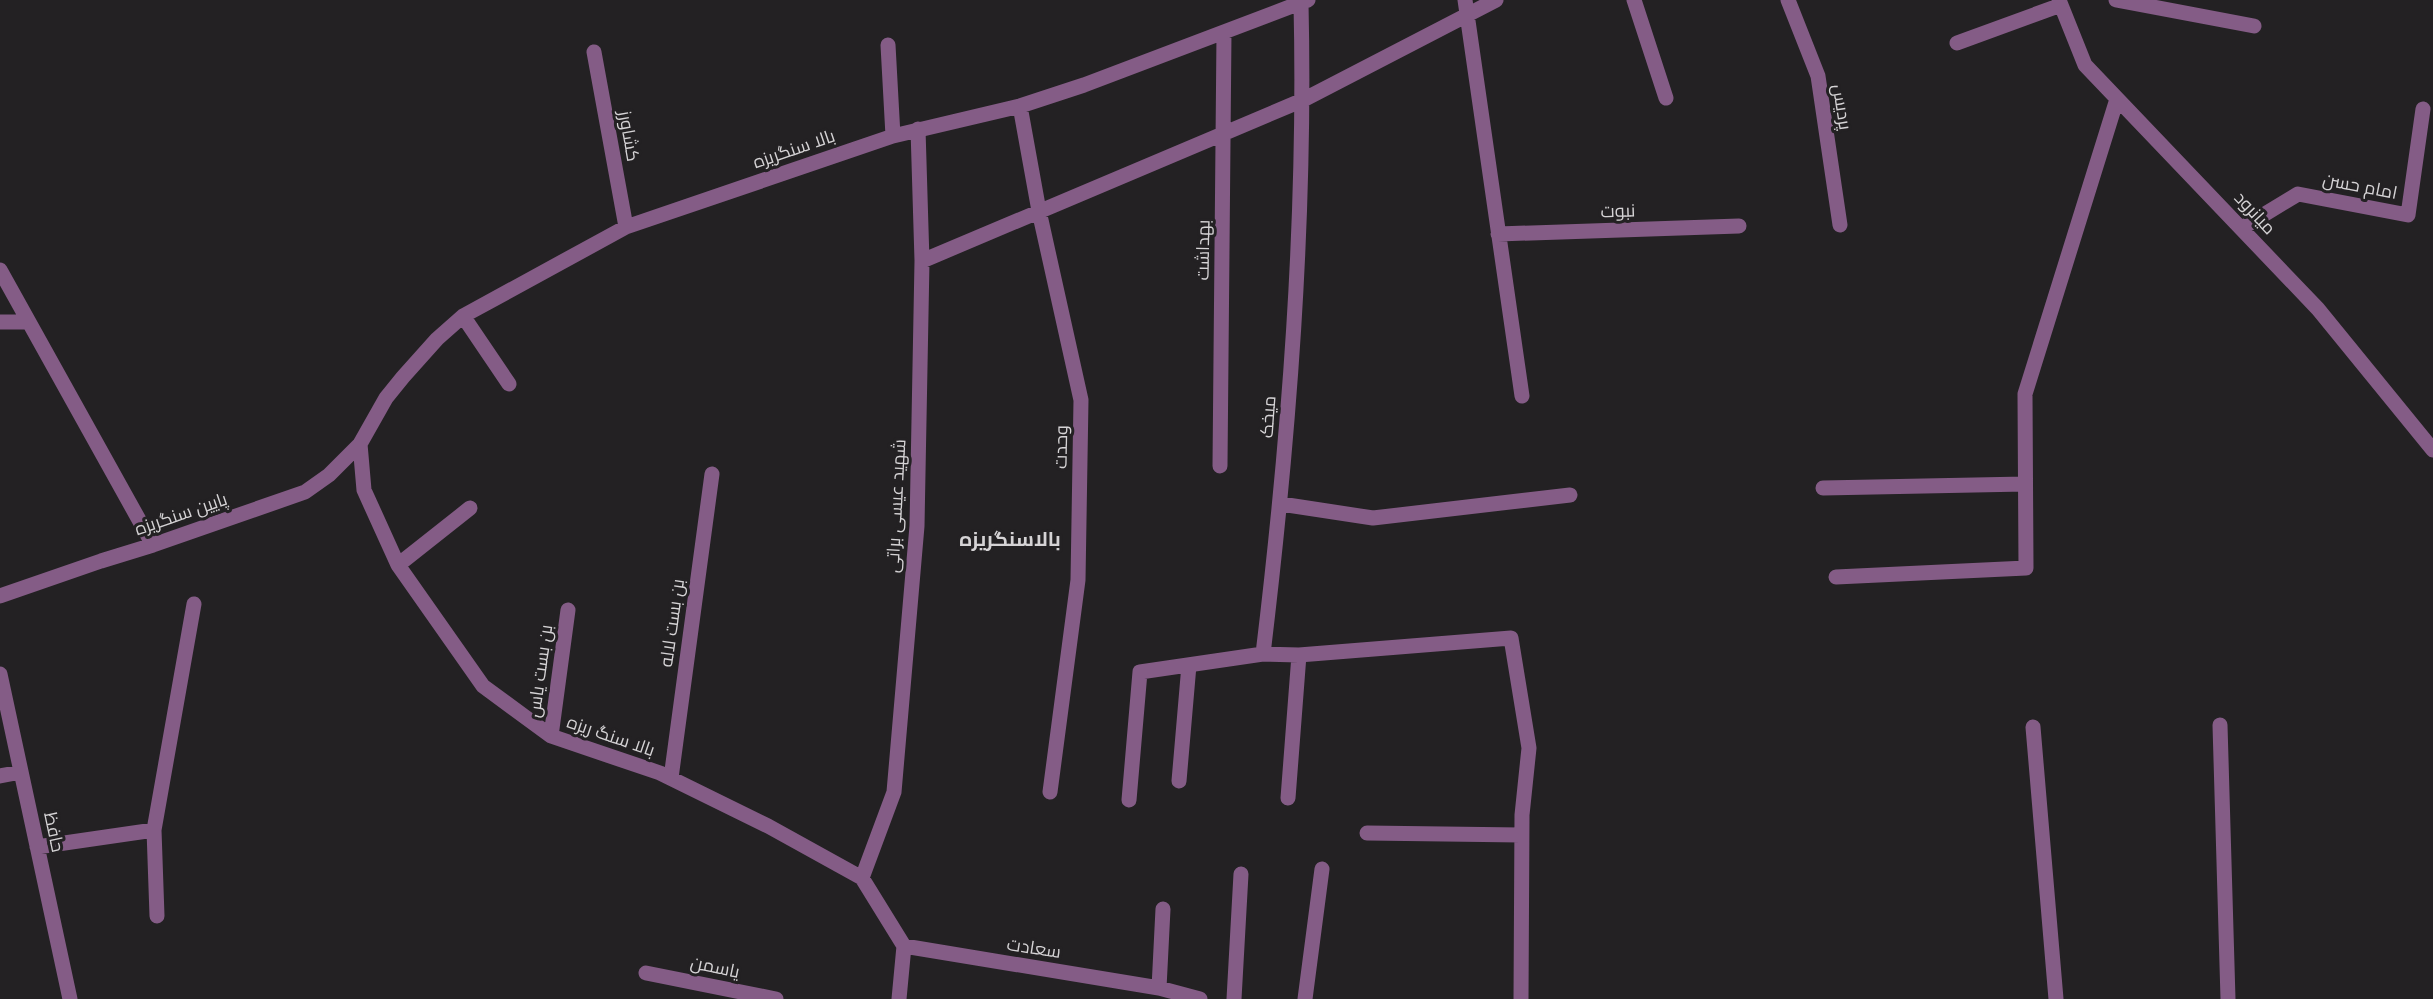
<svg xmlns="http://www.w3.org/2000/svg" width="2433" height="999" font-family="Lora,Cairo,serif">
	<rect width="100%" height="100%" fill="#232123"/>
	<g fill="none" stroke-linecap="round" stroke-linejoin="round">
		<path stroke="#845c86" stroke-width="15" d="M1465,0L1522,396
			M1634,0L1666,98
			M1788,0L1818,76L1840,225
			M2059,0L2085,65L2318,309L2433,450
			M2116,0L2254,26
			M1957,43L2061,5
			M888,45L893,136
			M594,52L626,227
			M1020,106L1039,211L1081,400L1078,580L1050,792
			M2242,228L2298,194L2408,215L2423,109
			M1498,234L1739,226
			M922,261L1303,100L1496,0
			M0,270L153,545
			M463,316L509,384
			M0,322H29
			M360,444L364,490L398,565L483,686L551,736L660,773L768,826L862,878L904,946L899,999
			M1220,466L1224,33
			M1823,488L2025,484
			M1281,504L1373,518L1570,495
			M398,565L470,508
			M1836,577L2026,568L2025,394L2117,99
			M0,596L101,561L153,545L305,492L329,475L360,444L386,398L403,377L437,339L463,316L626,227L893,136L1020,106L1084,85L1308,0
			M1299,655L1511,638L1529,748L1522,815L1521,999
			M0,674L70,999
			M2220,725L2228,999
			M2033,727L2056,999
			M551,736L568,610
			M0,776L21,772
			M671,778L712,474
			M1179,781L1189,665
			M1288,798L1299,655L1263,654C1289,438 1306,221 1301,3
			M1129,800L1140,672L1263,654
			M1367,833L1521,835
			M37,847L154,830
			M862,878L894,792L917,526L922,261L918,129
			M157,916L154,830L194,604
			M904,946L1159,988L1200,999
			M646,973L776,999
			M1159,988L1163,909
			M1234,999L1241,874
			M1305,999L1322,869"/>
	</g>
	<g text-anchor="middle" stroke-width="6" stroke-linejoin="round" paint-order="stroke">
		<g font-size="18" fill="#d5d3d5" stroke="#232123">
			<text transform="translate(1842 107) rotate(81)" y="6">پردیس</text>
			<text transform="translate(629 136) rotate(80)" y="6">کشاورز</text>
			<text transform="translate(794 149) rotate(-19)" y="6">بالا سنگریزه</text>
			<text transform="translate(2360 186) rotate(11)" y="6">امام حسن</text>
			<text transform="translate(1618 211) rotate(-2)" y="6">نبوت</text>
			<text transform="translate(2255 213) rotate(47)" y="6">میانرود</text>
			<text transform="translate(1203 250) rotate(-89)" y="6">بهداشت</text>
			<text transform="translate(1268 417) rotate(-86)" y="6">میخک</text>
			<text transform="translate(1061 447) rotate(-89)" y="6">وحدت</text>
			<text transform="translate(896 506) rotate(-87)" y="6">شهید عیسی براتی</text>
			<text transform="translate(181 514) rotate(-19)" y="6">پایین سنگریزه</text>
			<text transform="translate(672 623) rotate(-82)" y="6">بن بست لاله</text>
			<text transform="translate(540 671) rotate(-82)" y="6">بن بست یاس</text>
			<text transform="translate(611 736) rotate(19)" y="6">بالا سنگ ریزه</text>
			<text transform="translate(54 832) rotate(78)" y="6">حافظ</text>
			<text transform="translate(1034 948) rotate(9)" y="6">سعادت</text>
			<text transform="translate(715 967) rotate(12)" y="6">یاسمن</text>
		</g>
		<g font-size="20" font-weight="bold" fill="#d5d3d5" stroke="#232123">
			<text x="1010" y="546">بالاسنگریزه</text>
		</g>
	</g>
</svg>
